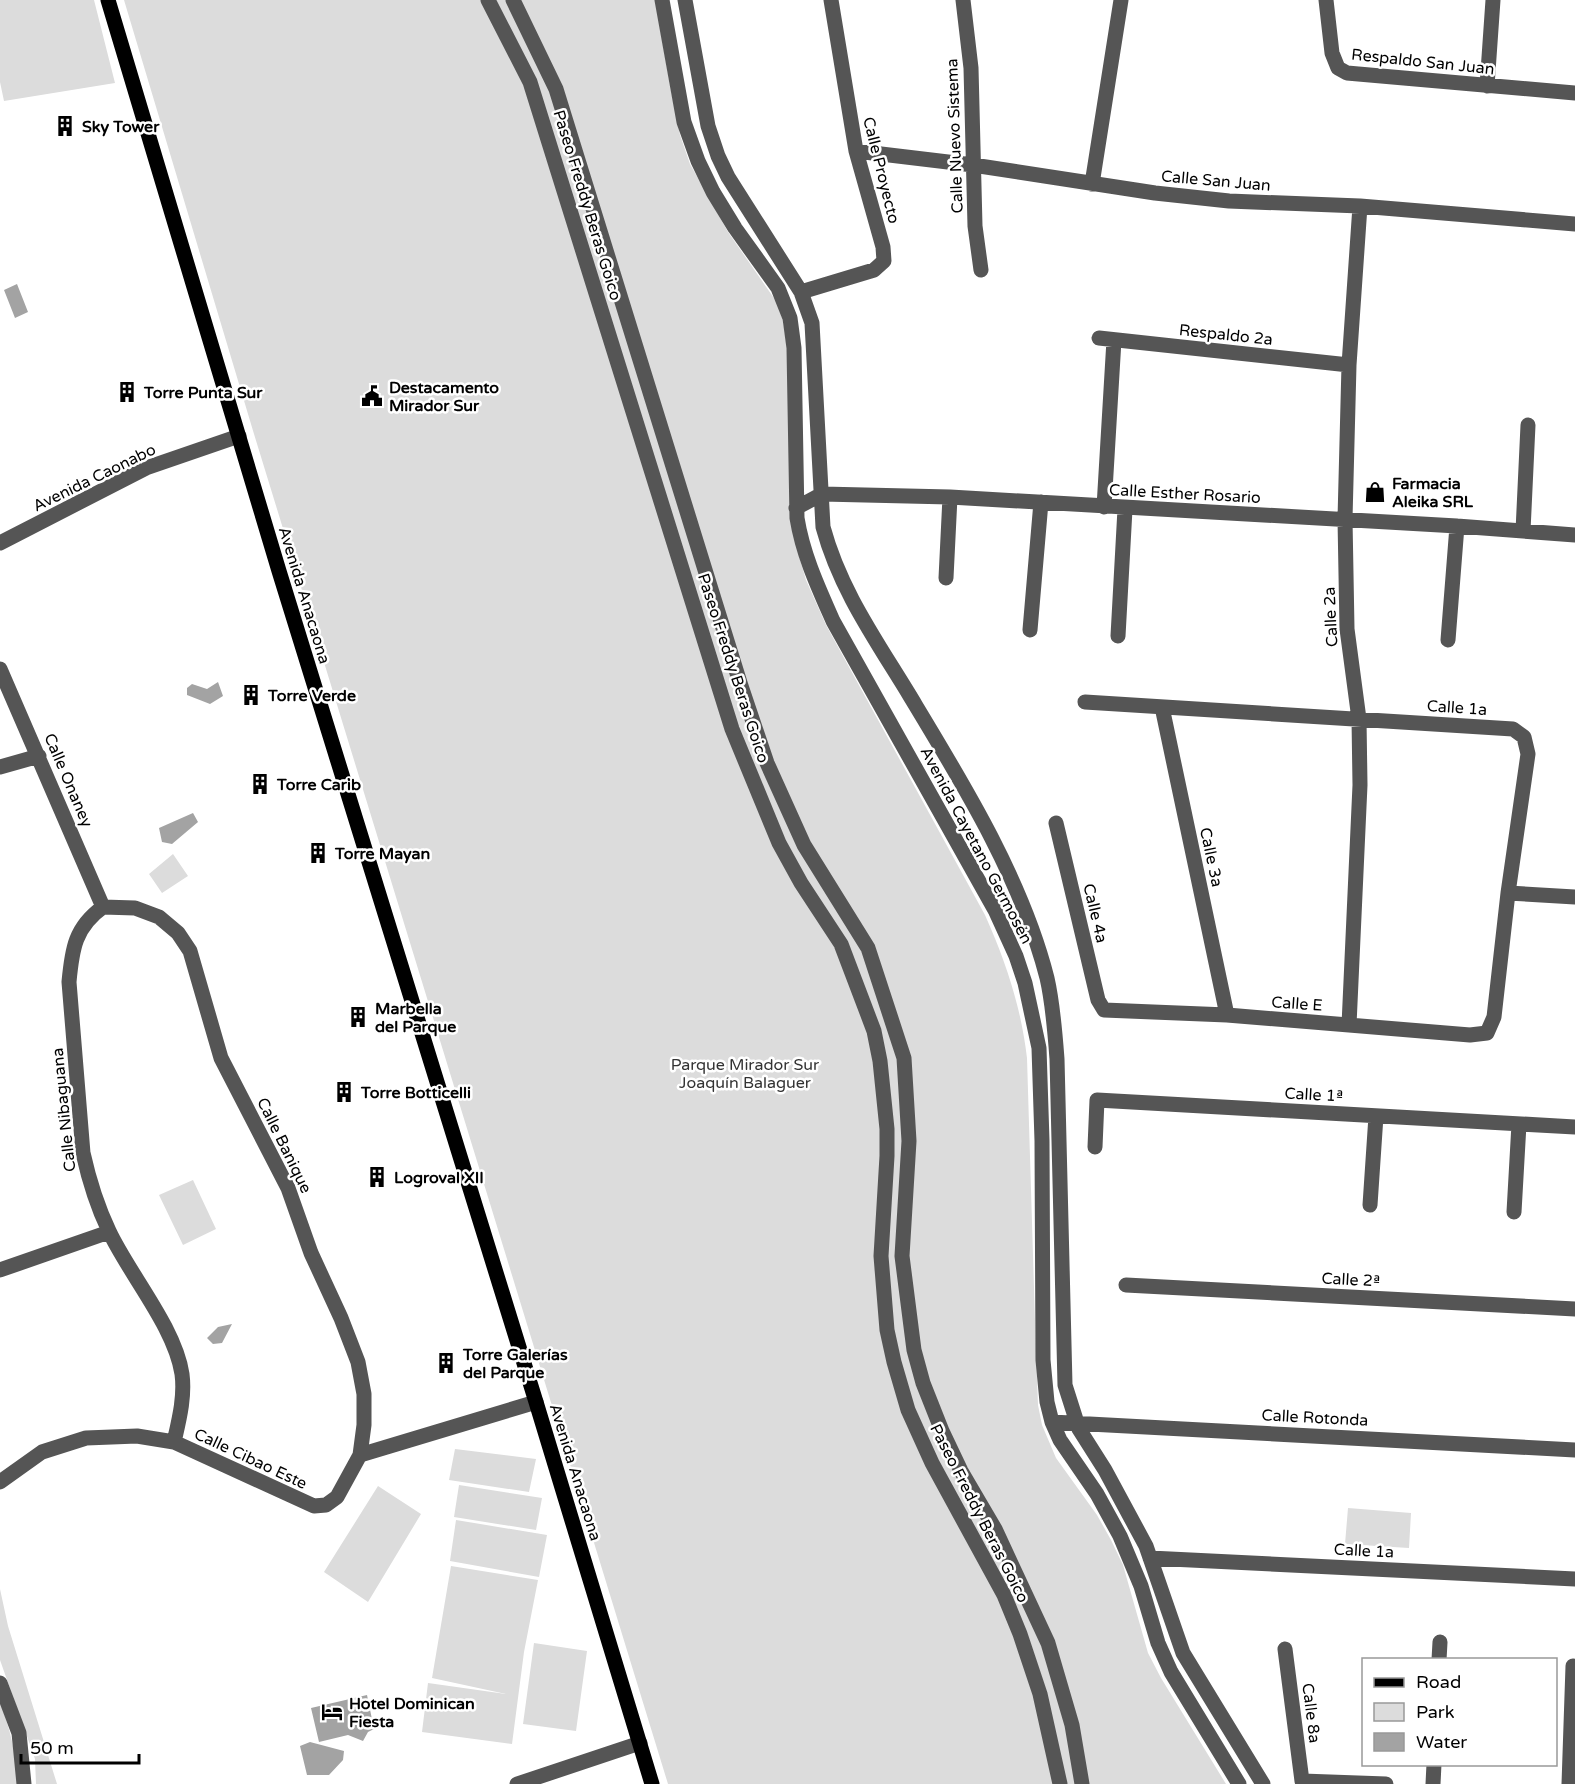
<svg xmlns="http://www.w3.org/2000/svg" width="1575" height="1784" font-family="'Varela Round',sans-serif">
	<rect width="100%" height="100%" fill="#fff"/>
	<path fill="#dcdcdc" d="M0,0H94L115,83L4,101L0,82Z
		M124,0H655L671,91L680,135L690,164L728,232L776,301L783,320L787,349L799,556L806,580L826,625L985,915C1006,962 1021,1007 1027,1058L1035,1321L1038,1405L1042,1425L1056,1458L1097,1515L1111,1540L1123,1565L1148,1653L1161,1678L1226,1784H668L254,434Z
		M173,854L188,876L162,893L149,874Z
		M193,1180L216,1229L183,1245L159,1195Z
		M455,1449L536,1459L529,1492L449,1480Z
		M459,1485L542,1498L536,1530L454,1517Z
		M378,1486L421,1514L368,1602L324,1572Z
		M1348,1508L1411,1513L1409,1548L1345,1544Z
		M456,1520L547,1535L539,1577L450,1561Z
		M451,1566L538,1580L524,1652L512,1744L422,1732L428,1683L506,1694L432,1678Z
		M0,1589L8,1626L57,1784H36L35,1759L0,1660Z
		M534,1643L587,1651L576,1731L523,1724Z
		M0,1702C10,1729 17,1755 17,1784H0Z"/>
	<path fill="#a3a3a3" d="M17,284L28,312L15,318L4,290Z
		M218,682L223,696L210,704L187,695V688L192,684L207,689Z
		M193,813L198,822L172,844L162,842L159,828Z
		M232,1324L222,1343L213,1344L207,1338L218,1327Z
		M367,1695L374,1729L368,1732L363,1741L348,1735L319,1742L311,1708Z
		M310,1742L344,1751L343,1760L329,1775H307L300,1746Z"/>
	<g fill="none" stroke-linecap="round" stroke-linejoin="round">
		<path stroke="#555" stroke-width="15" d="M488,0L530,82L732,729L779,843L801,883L841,944L874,1031L880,1061L887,1129V1156L881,1256L887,1330L894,1362L908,1410L932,1463L1004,1595L1020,1634L1040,1694L1060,1784
			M513,0L556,89L741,686L767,763L804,845L868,948L904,1058L909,1141L902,1256L914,1350L923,1383L942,1431L961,1471L995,1529L1048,1643L1072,1725L1082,1784
			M662,0L684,122L698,161L713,192L735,228L778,288L790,318L794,348L797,518C803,555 818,587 833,621L995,910L1016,956L1025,983L1039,1048L1042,1141L1043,1360L1047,1402L1052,1422L1060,1440L1097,1494L1120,1536L1141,1586L1158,1643L1171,1672L1239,1784
			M685,0L708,126L718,156L728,177L801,292L812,323L823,527C840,590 876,640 910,696C962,782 1022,879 1047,978C1053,1004 1055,1032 1057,1059L1065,1385L1079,1429L1105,1470L1146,1546L1183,1653L1263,1784
			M963,0L971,68L975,226L981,270
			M1326,0L1332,53L1338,68L1347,73L1575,93
			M1487,86L1493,0
			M856,151L973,165L1155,193L1229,201L1360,206L1575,224
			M1092,184L1121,0
			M801,292L874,270L884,261L883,247L856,151L831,0
			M1099,338L1349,365
			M1104,507L1114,340
			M796,508L822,494L950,497L1457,526L1575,535
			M1523,531L1528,425
			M0,543L146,468L239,436
			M946,578L950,497
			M1030,630L1041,502
			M1118,636L1125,509
			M1448,640L1457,526
			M0,669L103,907
			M1162,707L1227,1015
			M0,767L39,756
			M1056,823L1098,1000L1104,1010L1227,1015L1470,1035L1487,1033L1494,1017L1508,893L1528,754L1524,737L1513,729L1085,702
			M1508,893L1575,897
			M103,907C75,927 72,949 69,982L83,1153C89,1180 97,1206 109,1231C129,1274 175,1327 182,1374C185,1397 179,1420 174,1442
			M1349,1025L1360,785L1359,719L1347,629L1345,519L1349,365L1360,206
			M1095,1147L1097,1100L1575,1127
			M1370,1205L1376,1116
			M1514,1212L1519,1124
			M0,1270L109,1232
			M1126,1285L1575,1309
			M1052,1422L1575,1450
			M360,1455L536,1402
			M0,1482L42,1452L86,1438L137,1436L174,1442L314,1506L326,1505L337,1497L360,1455L364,1425V1394L358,1362L341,1318L311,1253L288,1188L221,1058L190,951L178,933L159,917L135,908L103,907
			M1150,1558L1575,1579
			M1285,1649L1302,1781L1386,1784
			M1439,1660L1440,1642
			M0,1683L19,1733L24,1784
			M517,1784L640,1743
			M1433,1784L1434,1764
			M1569,1784L1573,1666"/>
		<path stroke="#000" stroke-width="15" d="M108,0L279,571L536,1402L652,1784"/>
	</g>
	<defs>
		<symbol id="building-bare" viewBox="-9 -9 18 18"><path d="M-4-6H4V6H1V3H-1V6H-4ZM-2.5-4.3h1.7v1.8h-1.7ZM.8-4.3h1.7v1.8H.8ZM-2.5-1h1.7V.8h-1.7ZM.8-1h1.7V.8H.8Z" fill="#000" stroke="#fff" stroke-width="2.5" paint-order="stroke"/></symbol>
		<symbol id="civic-bare" viewBox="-9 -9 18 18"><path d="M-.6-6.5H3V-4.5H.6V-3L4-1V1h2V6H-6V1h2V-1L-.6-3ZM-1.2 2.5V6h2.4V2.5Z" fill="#000" stroke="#fff" stroke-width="2.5" paint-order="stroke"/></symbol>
		<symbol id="shop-bare" viewBox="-9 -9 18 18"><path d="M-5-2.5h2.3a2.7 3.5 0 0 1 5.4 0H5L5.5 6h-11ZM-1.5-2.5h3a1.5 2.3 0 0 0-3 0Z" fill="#000" stroke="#fff" stroke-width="2.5" paint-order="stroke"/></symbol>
		<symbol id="hotel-bare" viewBox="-9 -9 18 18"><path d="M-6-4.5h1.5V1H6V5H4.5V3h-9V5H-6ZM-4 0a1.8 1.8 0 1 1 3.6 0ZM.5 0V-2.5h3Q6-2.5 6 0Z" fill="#000" stroke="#fff" stroke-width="2.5" paint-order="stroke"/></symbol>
	</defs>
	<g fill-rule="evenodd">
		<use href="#building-bare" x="50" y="111" width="30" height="30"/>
		<use href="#building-bare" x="112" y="377" width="30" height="30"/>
		<use href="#civic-bare" x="357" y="381" width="30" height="30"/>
		<use href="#shop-bare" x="1360" y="477" width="30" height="30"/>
		<use href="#building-bare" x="236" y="680" width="30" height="30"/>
		<use href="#building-bare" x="245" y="769" width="30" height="30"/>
		<use href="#building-bare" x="303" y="838" width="30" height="30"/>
		<use href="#building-bare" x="343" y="1002" width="30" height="30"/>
		<use href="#building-bare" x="329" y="1077" width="30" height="30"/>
		<use href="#building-bare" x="362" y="1162" width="30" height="30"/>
		<use href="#building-bare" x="431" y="1348" width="30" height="30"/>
		<use href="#hotel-bare" x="317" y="1697" width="30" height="30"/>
	</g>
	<g text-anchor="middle" stroke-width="5" stroke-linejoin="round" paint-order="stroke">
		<g font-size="16" fill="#000" stroke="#fff">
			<text transform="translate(1423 61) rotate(6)" y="6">Respaldo San Juan</text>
			<text transform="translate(954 136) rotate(-92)" y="6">Calle Nuevo Sistema</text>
			<text transform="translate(882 170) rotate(76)" y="6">Calle Proyecto</text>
			<text transform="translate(1216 180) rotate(5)" y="6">Calle San Juan</text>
			<text transform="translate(588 205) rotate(73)" y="6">Paseo Freddy Beras Goico</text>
			<text transform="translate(1226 334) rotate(6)" y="6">Respaldo 2a</text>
			<text transform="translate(94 477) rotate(-26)" y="6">Avenida Caonabo</text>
			<text transform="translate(1185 493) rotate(3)" y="6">Calle Esther Rosario</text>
			<text transform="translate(305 595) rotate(73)" y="6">Avenida Anacaona</text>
			<text transform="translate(1330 617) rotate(-93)" y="6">Calle 2a</text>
			<text transform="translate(734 668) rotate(72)" y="6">Paseo Freddy Beras Goico</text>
			<text transform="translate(1457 707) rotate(4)" y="6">Calle 1a</text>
			<text transform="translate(69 780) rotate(67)" y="6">Calle Onaney</text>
			<text transform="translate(977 845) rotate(62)" y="6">Avenida Cayetano Germosén</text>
			<text transform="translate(1212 857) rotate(78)" y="6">Calle 3a</text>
			<text transform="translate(1096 913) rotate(77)" y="6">Calle 4a</text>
			<text transform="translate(1297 1003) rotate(4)" y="6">Calle E</text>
			<text transform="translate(1314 1094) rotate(3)" y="6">Calle 1ª</text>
			<text transform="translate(63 1110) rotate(-96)" y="6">Calle Nibaguana</text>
			<text transform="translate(285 1145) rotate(64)" y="6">Calle Banique</text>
			<text transform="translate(1351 1279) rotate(3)" y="6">Calle 2ª</text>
			<text transform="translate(1315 1417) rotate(3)" y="6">Calle Rotonda</text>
			<text transform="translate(251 1458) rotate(25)" y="6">Calle Cibao Este</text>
			<text transform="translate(576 1472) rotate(73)" y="6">Avenida Anacaona</text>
			<text transform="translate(980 1513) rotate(63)" y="6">Paseo Freddy Beras Goico</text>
			<text transform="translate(1364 1550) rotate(3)" y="6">Calle 1a</text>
			<text transform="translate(1312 1713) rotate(83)" y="6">Calle 8a</text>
		</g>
		<g font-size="16" font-weight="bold" fill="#000" stroke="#fff" text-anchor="start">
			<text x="82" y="132">Sky Tower</text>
			<text x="389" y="393">Destacamento<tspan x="389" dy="18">Mirador Sur</tspan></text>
			<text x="144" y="398">Torre Punta Sur</text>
			<text x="1392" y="489">Farmacia<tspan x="1392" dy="18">Aleika SRL</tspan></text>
			<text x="268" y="701">Torre Verde</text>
			<text x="277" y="790">Torre Carib</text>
			<text x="335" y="859">Torre Mayan</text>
			<text x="375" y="1014">Marbella<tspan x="375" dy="18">del Parque</tspan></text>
			<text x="361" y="1098">Torre Botticelli</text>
			<text x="394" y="1183">Logroval XII</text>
			<text x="463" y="1360">Torre Galerías<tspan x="463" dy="18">del Parque</tspan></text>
			<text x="349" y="1709">Hotel Dominican<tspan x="349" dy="18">Fiesta</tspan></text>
		</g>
		<g font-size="16" fill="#333" stroke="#fff">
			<text x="745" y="1070">Parque Mirador Sur<tspan x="745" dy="18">Joaquín Balaguer</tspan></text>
		</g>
	</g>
	<rect x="1362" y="1658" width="195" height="108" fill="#ffffff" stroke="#999999" stroke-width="1.5"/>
	<rect x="1374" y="1678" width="30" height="9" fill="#000000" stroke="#999999" stroke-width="1.5"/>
	<text x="1416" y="1688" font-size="18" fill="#000000">Road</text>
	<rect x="1374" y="1703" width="30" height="18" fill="#dcdcdc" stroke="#999999" stroke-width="1.5"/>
	<text x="1416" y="1718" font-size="18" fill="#000000">Park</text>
	<rect x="1374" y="1733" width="30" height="18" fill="#a3a3a3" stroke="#999999" stroke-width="1.5"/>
	<text x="1416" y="1748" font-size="18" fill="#000000">Water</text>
	<path d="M21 1754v9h118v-9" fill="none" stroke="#000000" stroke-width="3"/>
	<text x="30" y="1754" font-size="18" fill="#000000" stroke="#ffffff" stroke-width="4.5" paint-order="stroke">50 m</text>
</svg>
